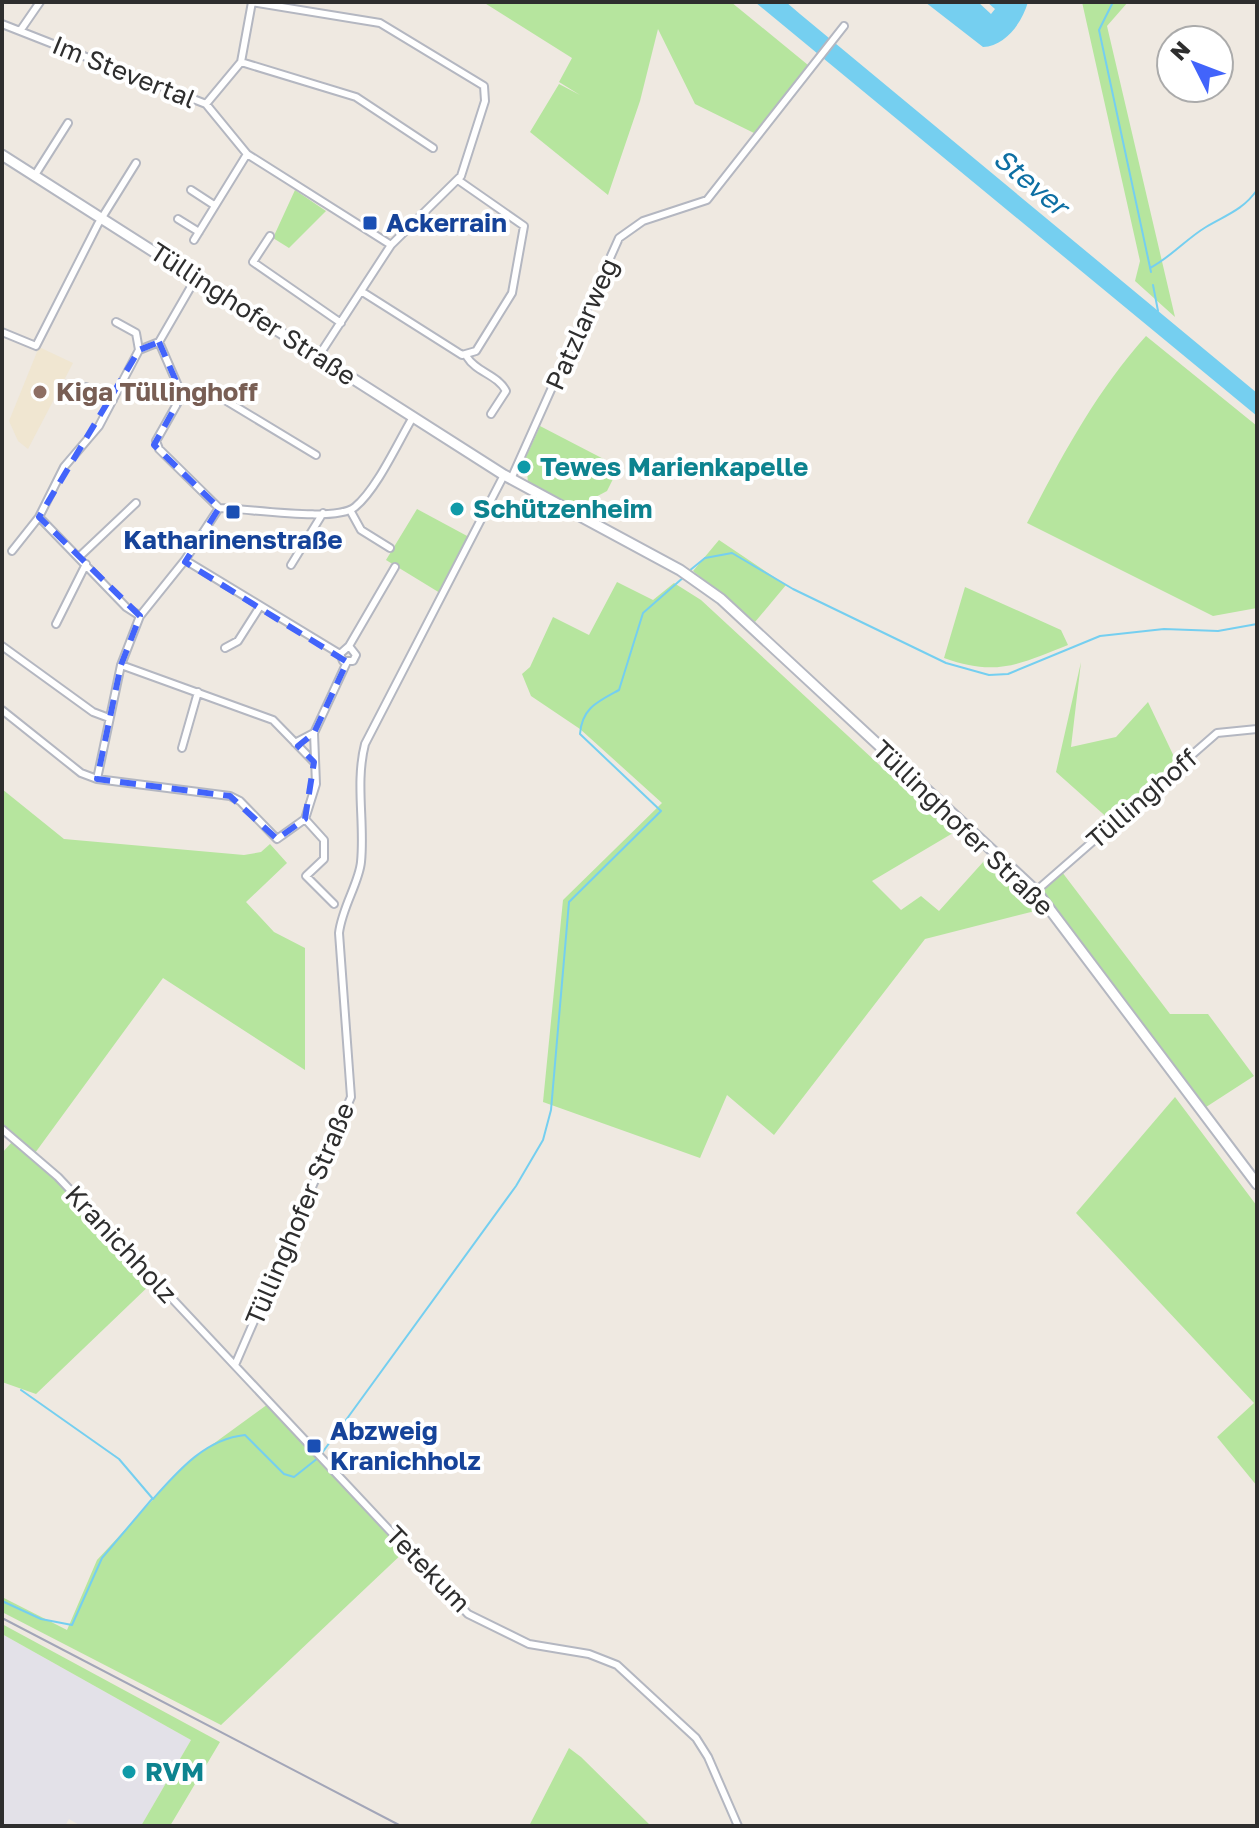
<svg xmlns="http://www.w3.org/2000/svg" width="1259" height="1828" font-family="'Golos Text',sans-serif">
	<rect width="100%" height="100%" fill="#efe9e1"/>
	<path fill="#e3e1e8" d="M2,1634L191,1740L141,1826H81L69,1819L65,1826H2Z"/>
	<path fill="#f0e6d1" d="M39,347L73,363L28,449L18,441L9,421Z"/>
	<path fill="#b6e59e" d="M483,2H731L808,65L756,134L695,104L658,29L640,101L608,195L530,132L559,84L580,95L559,82L572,58Z
		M1082,2H1128L1107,26L1175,317L1135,281L1140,261Z
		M295,190L326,211L289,248L273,238Z
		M1146,336L1257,426V608L1213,616L1027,523C1062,456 1095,393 1146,336Z
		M540,426L619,467L607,491L575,508L528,484L526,457Z
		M417,509L469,537L440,593L386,560Z
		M719,540L786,585L755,622L693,571Z
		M617,582L653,600L674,583L701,600L953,833L872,881L901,910L921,896L939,911L984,861L1035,911L925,939L774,1135L727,1095L700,1158L543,1102L563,900L662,803L580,729L531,696L522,674L530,667L553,617L589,635Z
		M965,587L1061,630L1068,645C1020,664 996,677 944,658Z
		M1081,662L1071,747L1116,737L1148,702L1178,765L1111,821L1056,772Z
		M2,789L64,839L244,855L261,852L270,844L287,863L246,902L274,932L305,948V1070L163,978L35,1153L2,1128Z
		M1062,872L1170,1014H1208L1254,1076L1203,1109L1040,890Z
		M1175,1097L1257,1206V1486L1217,1437L1254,1403L1076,1213Z
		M12,1142L57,1178L154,1281L36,1394L2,1382V1153Z
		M268,1404L405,1551L221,1725L2,1612V1597L67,1630L97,1560L187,1463Z
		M2,1624L220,1742L170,1826H141L191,1740L2,1634Z
		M569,1748L581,1757L651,1826H529Z"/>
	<path fill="#75cff0" d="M755,2H786L800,14L1257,393V416Z
		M925,2H978L991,14L995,9L987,2H1028C1022,23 1005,46 983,47Z"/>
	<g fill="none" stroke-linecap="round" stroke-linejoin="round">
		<path stroke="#75cff0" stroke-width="2" d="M1113,2L1099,30L1151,272
			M1150,268C1171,257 1186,239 1206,227C1226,215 1243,210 1257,190
			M1153,285L1158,311
			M689,571L705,558L732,553L793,589L946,663L989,675L1008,674L1100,636L1164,629L1218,631L1257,624
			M21,1390L119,1459L153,1499C178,1471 205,1439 245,1435L284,1474L294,1477L318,1458
			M322,1453L516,1186L543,1140L551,1110L569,902L661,811L580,734C582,708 597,702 619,690L643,613L685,576
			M2,1601L41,1619L72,1625L102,1558L152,1499"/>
		<defs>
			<path id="street" d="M251,2L380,23L484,86L485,101L461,176L391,245L318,357
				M2,24L206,104L247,154L391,245
				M20,31L40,2
				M241,62L356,97L433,148
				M206,104L241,62L252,2
				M35,175L68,123
				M191,190L214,205
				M178,219L199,232
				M270,236L253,262L341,323
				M194,240L247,154
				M196,278L159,342L182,395L156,441L159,449L219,508C247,508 335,523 355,507C377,489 398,442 413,417
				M361,291L462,355L476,351L512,293L524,226L458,180
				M116,322L136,333L139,350
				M2,332L36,346L98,224L136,163
				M467,357C476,372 498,375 506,391L491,414
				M86,387L113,400
				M182,395L205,388L316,455
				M511,479L619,238L643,221L707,200L844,26
				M219,508L185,560L140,616L121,665L97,779L230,796L240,801L277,839L305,819
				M350,510L361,530L390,548
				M12,551L39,517
				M79,557L136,503
				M185,560L340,654L343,661H353L356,655L349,646L340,654
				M291,565L323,513
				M140,616L126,607L39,517L64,467L99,426L139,350L159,342
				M56,624L86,564
				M2,646L93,712L109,718
				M349,646L395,567
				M225,648L238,641L259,608
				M121,665L273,720L314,762
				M2,710L81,773L97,779
				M295,743L314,733
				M182,748L198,692
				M1036,891L1217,733L1257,729
				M334,904L306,876L324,859V840L305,819L316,784L314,733L347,662
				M2,1129L58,1177L468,1614L529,1644L589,1654L617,1665L696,1738L708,1757L738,1826
				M235,1365L351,1097L339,933C342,907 359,883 361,862C365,823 355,783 365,744L504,475"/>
			<path id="secondary" d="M2,155L504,475L680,570L721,599L1036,891L1257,1184"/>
		</defs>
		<use href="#street" stroke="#b4b7c1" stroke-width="10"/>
		<use href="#secondary" stroke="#b4b7c1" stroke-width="13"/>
		<use href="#street" stroke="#fff" stroke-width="6"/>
		<use href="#secondary" stroke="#fff" stroke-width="9"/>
		<path stroke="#a3a6b8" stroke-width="2" d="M2,1618L401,1826"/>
	</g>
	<path fill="none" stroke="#4264fb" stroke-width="6" stroke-dasharray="16 10" stroke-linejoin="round" d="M159,342L182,395L154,445L219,508L185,562L347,662L314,733L298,746L314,762L305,819L277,839L230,796L97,779L121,665L140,616L39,517L139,350Z"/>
	<g fill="#1a4fb4" stroke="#fff" stroke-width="3">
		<rect x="362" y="215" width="16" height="16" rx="4"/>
		<rect x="225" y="504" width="16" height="16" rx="4"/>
		<rect x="306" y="1438" width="16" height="16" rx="4"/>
	</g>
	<circle fill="#8d6e63" stroke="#fff" stroke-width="3" cx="40" cy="392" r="8"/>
	<g fill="#0f9aa8" stroke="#fff" stroke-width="3">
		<circle cx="524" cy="467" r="8"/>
		<circle cx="457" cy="509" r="8"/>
		<circle cx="129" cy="1772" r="8"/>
	</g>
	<g text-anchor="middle" stroke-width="8" stroke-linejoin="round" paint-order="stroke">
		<g font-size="26" fill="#2e2e2e" stroke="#fff">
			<text transform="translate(124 72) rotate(22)" y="9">Im Stevertal</text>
			<text transform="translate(253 314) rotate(33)" y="9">Tüllinghofer Straße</text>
			<text transform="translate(582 324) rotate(-66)" y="9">Patzlarweg</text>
			<text transform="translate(1142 799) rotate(-41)" y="9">Tüllinghoff</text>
			<text transform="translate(963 828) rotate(44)" y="9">Tüllinghofer Straße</text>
			<text transform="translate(300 1214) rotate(-67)" y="9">Tüllinghofer Straße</text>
			<text transform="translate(121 1244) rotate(47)" y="9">Kranichholz</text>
			<text transform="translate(428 1569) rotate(46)" y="9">Tetekum</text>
		</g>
		<g font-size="26" font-weight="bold" fill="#164399" stroke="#fff" text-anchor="start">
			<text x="386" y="232">Ackerrain</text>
			<text x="233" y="549" text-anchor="middle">Katharinenstraße</text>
			<text x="330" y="1440">Abzweig<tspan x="330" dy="30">Kranichholz</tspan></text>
		</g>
		<g font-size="26" font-weight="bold" fill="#785e54" stroke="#fff" text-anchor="start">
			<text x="56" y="401">Kiga Tüllinghoff</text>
		</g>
		<g font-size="26" font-weight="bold" fill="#0d838f" stroke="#fff" text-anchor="start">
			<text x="540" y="476">Tewes Marienkapelle</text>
			<text x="473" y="518">Schützenheim</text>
			<text x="145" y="1781">RVM</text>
		</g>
		<g font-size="28" font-style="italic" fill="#0d6fa3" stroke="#fff">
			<text transform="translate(1031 182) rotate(40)" y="10">Stever</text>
		</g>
	</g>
	<rect width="1259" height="1828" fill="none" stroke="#2e2e2e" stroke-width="8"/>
	<g transform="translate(1195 64) rotate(312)"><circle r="38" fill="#ffffff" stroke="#ababab" stroke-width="2"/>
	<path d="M0-6L14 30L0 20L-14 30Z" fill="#4264fb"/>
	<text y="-12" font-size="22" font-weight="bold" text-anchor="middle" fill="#2e2e2e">N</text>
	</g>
</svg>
